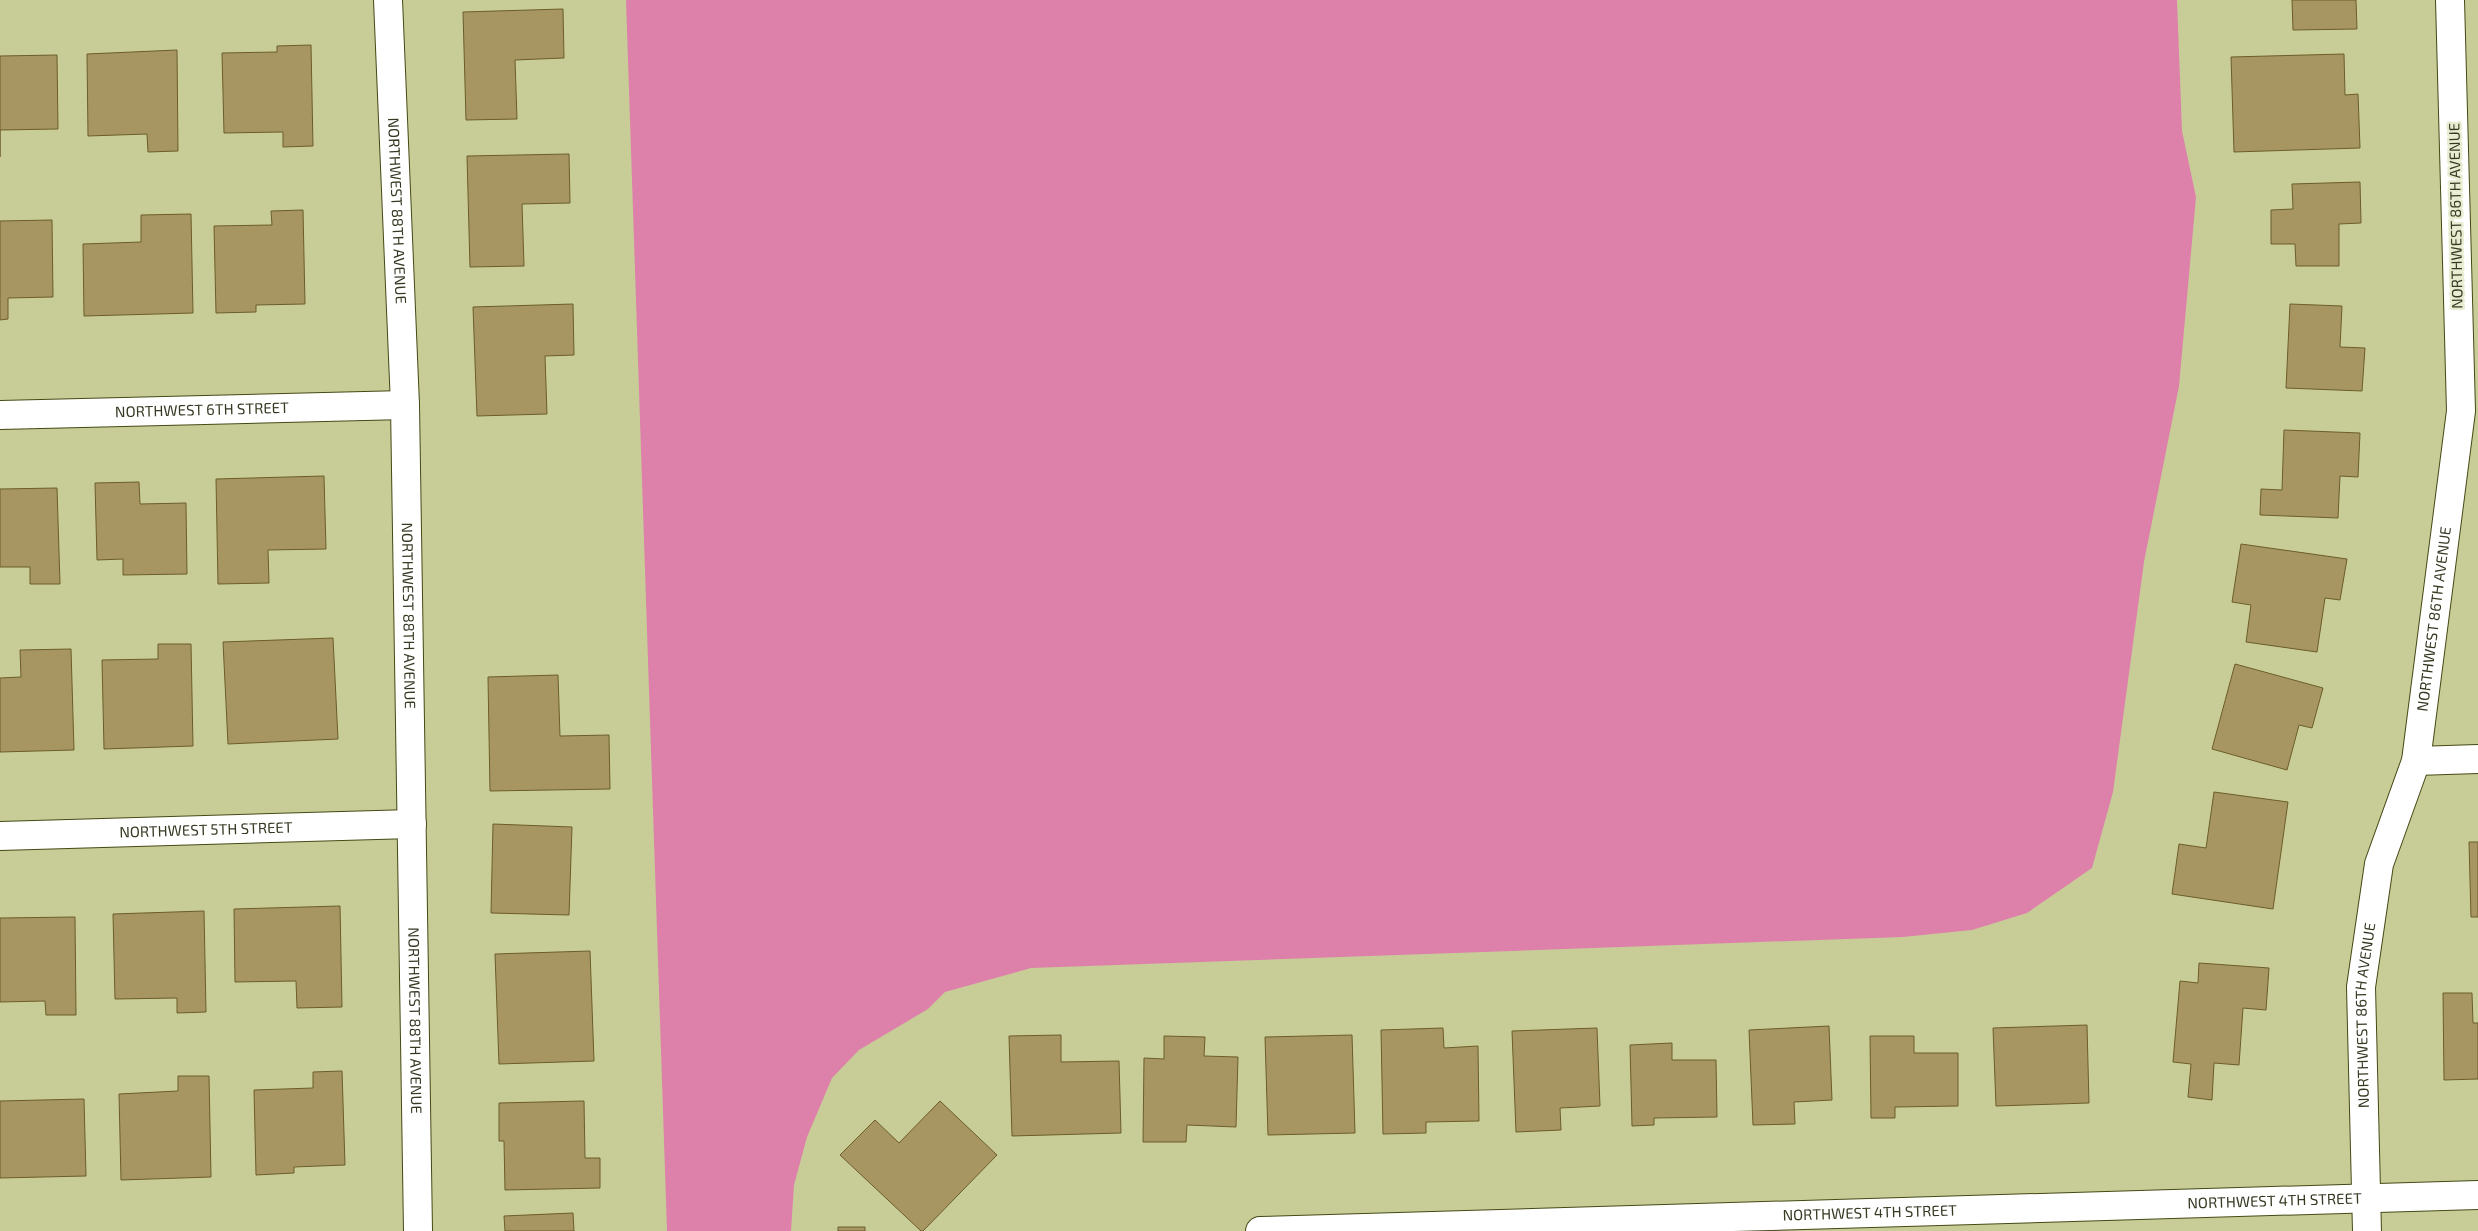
<svg xmlns="http://www.w3.org/2000/svg" width="2478" height="1231" font-family="'Exo 2',sans-serif">
	<rect width="100%" height="100%" fill="#c8cd97"/>
	<path fill="#dd81aa" d="M626,0H2177L2182,131L2196,197L2179,386L2144,562L2113,792L2092,868L2027,913L1972,930L1903,937L1031,968L945,992L928,1009L859,1050L832,1078L807,1137L794,1185L791,1231H667Z"/>
	<path fill="#a79662" stroke="#6c5d2a" d="M2292,0H2356L2357,29L2293,30Z
		M563,9L564,58L515,60L517,119L466,120L463,12Z
		M311,45L313,146L283,147V132L224,133L222,53L277,52V46Z
		M177,50L178,151L148,152L147,134L88,136L87,54Z
		M2344,54L2345,95L2358,94L2360,148L2234,152L2231,57Z
		M57,55L58,129L0,130V157V56Z
		M569,154L570,203L522,204L524,266L470,267L467,156Z
		M2360,182L2361,223L2339,224V266H2296L2295,244H2271V210L2293,209L2292,184Z
		M303,210L305,304L256,305V312L216,313L214,226L272,225L271,211Z
		M191,214L193,313L84,316L83,244L141,242V215Z
		M52,220L53,297L8,298V319L0,320V221Z
		M573,304L574,355L545,356L547,414L477,416L473,307Z
		M2290,304L2342,306L2340,347L2365,348L2362,391L2286,388Z
		M2284,430L2360,433L2358,477L2340,476L2338,518L2260,515L2261,489L2282,490Z
		M324,476L326,549L268,550L269,583L218,584L216,479Z
		M139,482L140,504L186,503L187,574L123,575V559L97,560L95,483Z
		M57,488L60,584H30V567H0V489Z
		M2241,544L2347,559L2340,600L2325,598L2317,652L2246,642L2251,605L2232,602Z
		M333,638L338,739L228,744L223,642Z
		M158,644H191L193,746L104,749L102,660L158,659Z
		M71,649L74,750L0,752V678L21,677L20,650Z
		M2235,664L2323,688L2312,728L2299,725L2287,770L2212,749Z
		M558,675L560,736L609,735L610,789L490,791L488,677Z
		M2214,792L2288,802L2273,909L2172,894L2179,844L2206,848Z
		M493,824L572,827L569,915L491,913Z
		M2469,842H2478V917H2471Z
		M340,906L342,1007L297,1008L296,981L235,982L234,909Z
		M204,911L206,1012L177,1013V998L115,999L113,914Z
		M75,917L76,1015H46L45,1001L0,1002V918Z
		M590,951L594,1061L499,1064L495,954Z
		M2199,963L2269,968L2266,1010L2243,1008L2239,1065L2214,1063L2212,1100L2188,1097L2191,1064L2173,1062L2180,981L2198,983Z
		M2443,993H2472L2473,1023H2478V1079L2444,1080Z
		M2087,1025L2089,1103L1996,1106L1993,1028Z
		M1829,1026L1832,1100L1794,1102L1795,1124L1753,1125L1749,1030Z
		M1443,1028L1444,1048L1478,1046L1479,1121L1426,1122V1133L1383,1134L1381,1030Z
		M1597,1028L1600,1106L1560,1108L1561,1130L1516,1132L1512,1031Z
		M1061,1035V1062L1119,1061L1121,1133L1012,1136L1009,1036Z
		M1352,1035L1355,1133L1268,1135L1265,1037Z
		M1164,1036L1205,1037L1204,1056L1238,1057L1236,1127L1187,1125L1186,1142H1143L1144,1058L1164,1059Z
		M1870,1036H1914V1053H1958V1106L1895,1107V1118H1871Z
		M1672,1043V1060H1716L1717,1117L1654,1118V1125L1632,1126L1630,1045Z
		M342,1071L345,1165L294,1167V1173L256,1175L254,1090L313,1088V1072Z
		M178,1076H209L211,1177L121,1180L119,1094L178,1091Z
		M84,1099L86,1176L0,1178V1101Z
		M584,1101L585,1158H600V1188L505,1190L504,1141H499V1103Z
		M940,1101L997,1155L923,1231H921L840,1155L875,1120L899,1143Z
		M573,1213L574,1231H505L504,1216Z
		M838,1227H865V1231H838Z"/>
	<g fill="none" stroke-linecap="round" stroke-linejoin="round">
		<defs>
			<g id="street">
				<path id="s1" d="M388,0L405,405L418,1231"/>
				<path id="s2" d="M0,415L405,405"/>
				<path d="M2416,761L2478,759"/>
				<path id="s3" d="M0,836L412,824"/>
				<path id="s4" d="M1260,1231L2478,1195"/>
				<path id="s5" d="M2367,1231L2361,987L2379,864L2416,761L2461,411L2450,0"/>
			</g>
		</defs>
		<use href="#street" stroke="#464915" stroke-width="30"/>
		<use href="#street" stroke="#fff" stroke-width="28"/>
	</g>
	<g text-anchor="middle" stroke-width="5" stroke-linejoin="round" paint-order="stroke">
		<g font-size="15" fill="#373923" stroke="#e8ecd0">
			<text dy="5" stroke="none"><textPath href="#s1" startOffset="211">NORTHWEST 88TH AVENUE</textPath></text>
			<text transform="translate(2456 216) rotate(-91)" y="5">NORTHWEST 86TH AVENUE</text>
			<text dy="5" stroke="none"><textPath href="#s2" startOffset="202">NORTHWEST 6TH STREET</textPath></text>
			<text dy="5" stroke="none"><textPath href="#s1" startOffset="616">NORTHWEST 88TH AVENUE</textPath></text>
			<text dy="5" stroke="none"><textPath href="#s5" startOffset="621">NORTHWEST 86TH AVENUE</textPath></text>
			<text dy="5" stroke="none"><textPath href="#s3" startOffset="206">NORTHWEST 5TH STREET</textPath></text>
			<text dy="5" stroke="none"><textPath href="#s5" startOffset="216">NORTHWEST 86TH AVENUE</textPath></text>
			<text dy="5" stroke="none"><textPath href="#s1" startOffset="1021">NORTHWEST 88TH AVENUE</textPath></text>
			<text dy="5" stroke="none"><textPath href="#s4" startOffset="1015">NORTHWEST 4TH STREET</textPath></text>
			<text dy="5" stroke="none"><textPath href="#s4" startOffset="610">NORTHWEST 4TH STREET</textPath></text>
		</g>
	</g>
</svg>
